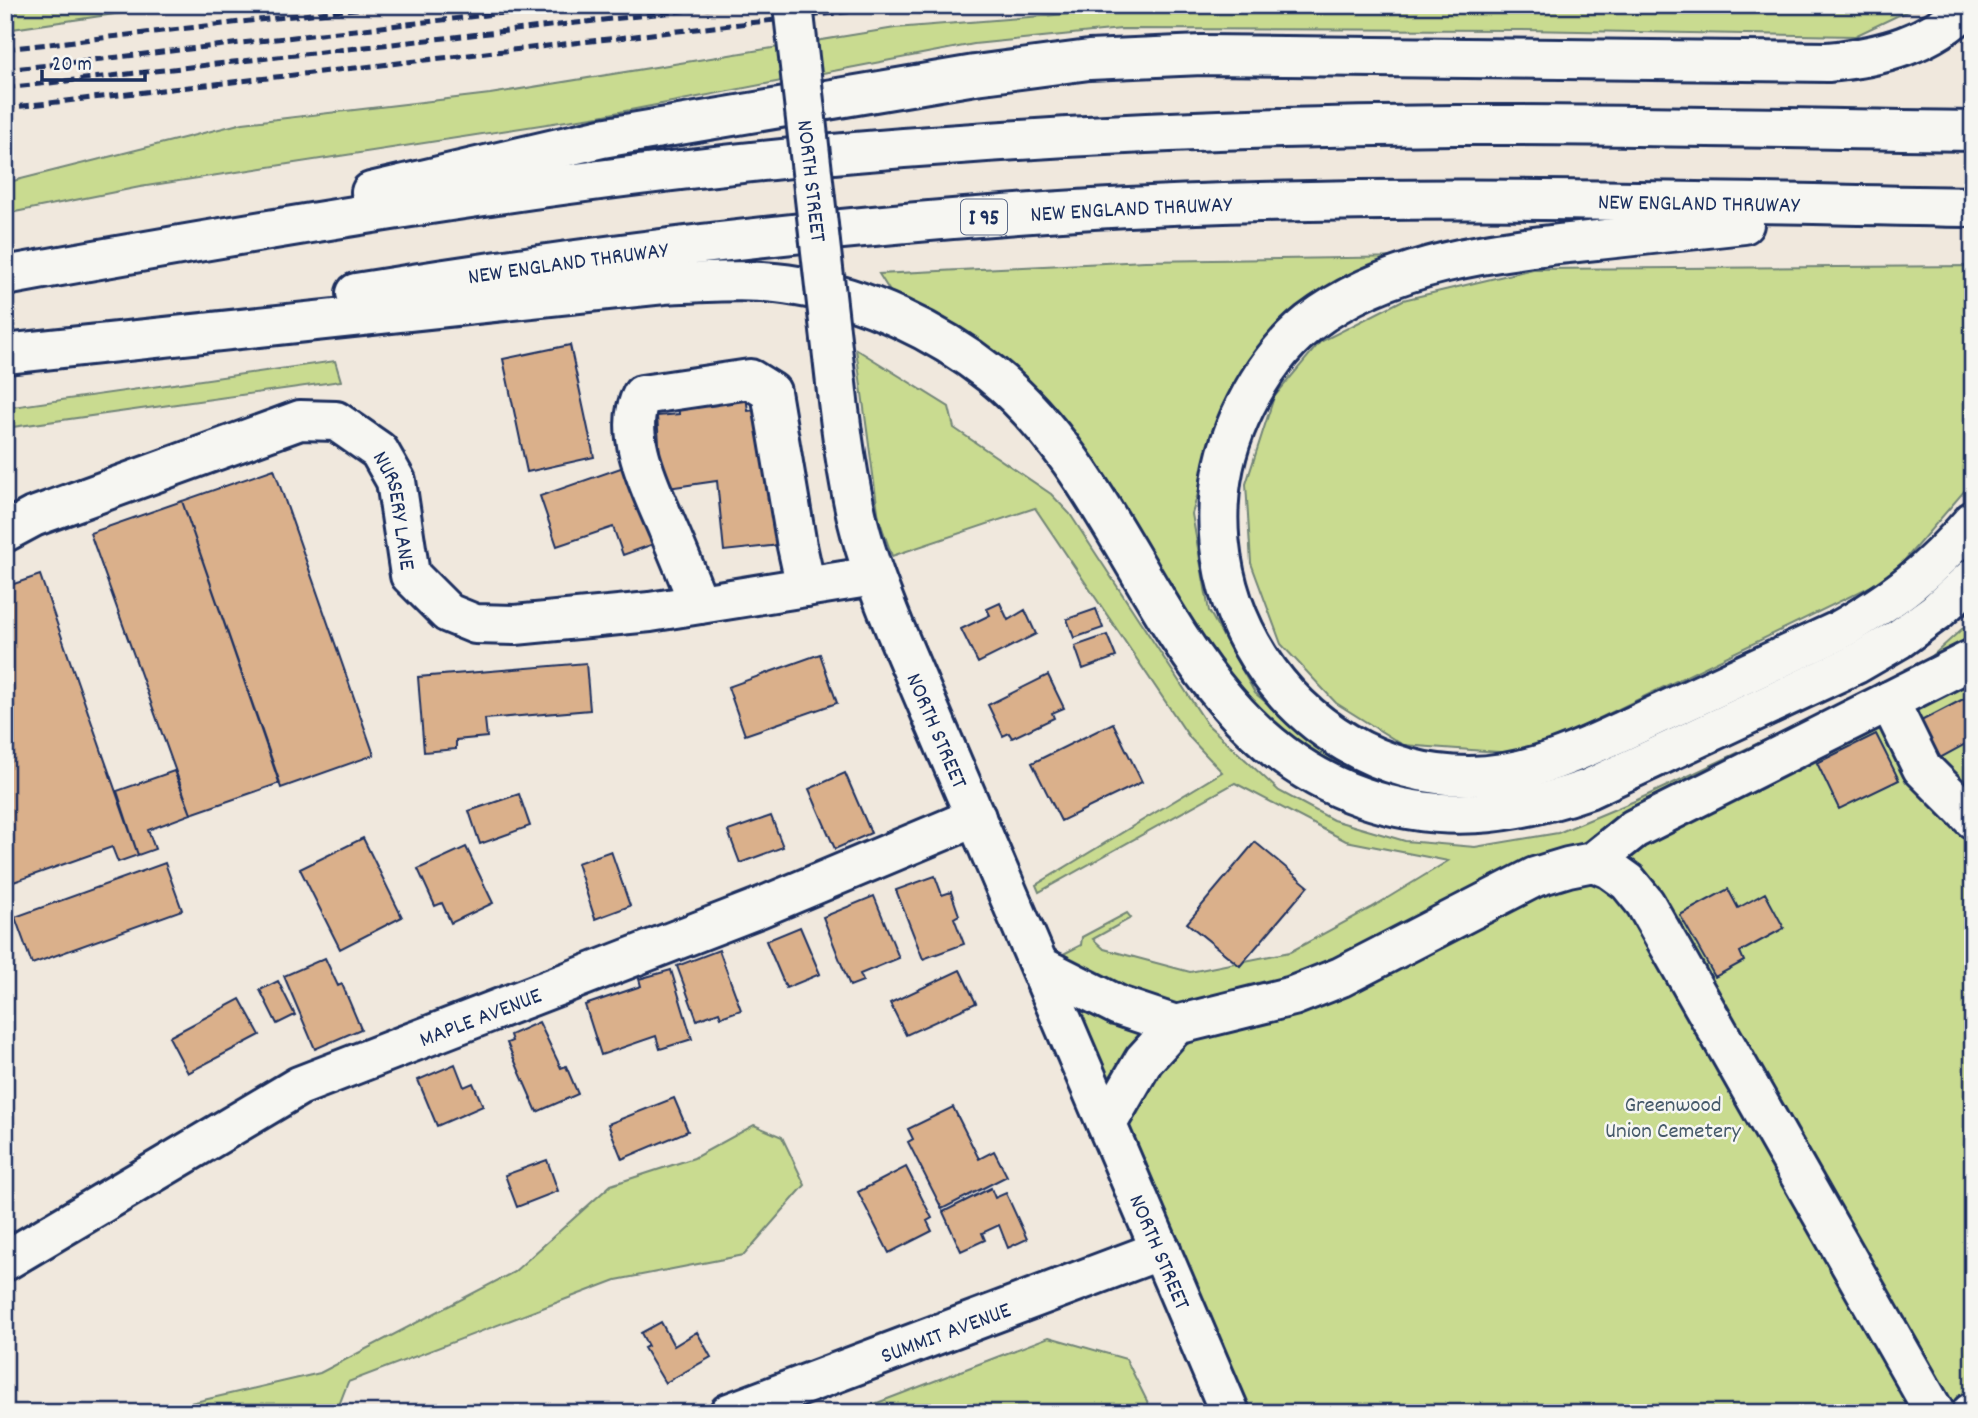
<svg xmlns="http://www.w3.org/2000/svg" width="1978" height="1418" font-family="Dekko,sans-serif">
	<rect width="100%" height="100%" fill="#f0e8dd"/>
	<filter id="ink" filterUnits="userSpaceOnUse"><feTurbulence type="fractalNoise" baseFrequency=".0143" numOctaves="2"/><feDisplacementMap in="SourceGraphic" scale="14" xChannelSelector="R" yChannelSelector="G"/><feConvolveMatrix kernelMatrix="1 2 1 2 8 2 1 2 1" color-interpolation-filters="sRGB"/></filter>
	<g filter="url(#ink)">
		<path fill="#c9db90" stroke="#728577" stroke-width="2" d="M5,5H176L5,30Z
			M1179,5H1920L1855,36L1522,30L1121,29L974,44L599,116L140,187L5,214V183L243,123L490,94L895,28Z
			M1410,257L1238,385L1215,434L1192,514L1209,611L1255,693L1333,760L1433,803L1329,771L1279,735L1207,649L973,340L891,293L879,274L1145,261Z
			M1973,266V481L1890,577L1526,754L1403,745L1336,703L1281,644L1251,563L1246,484L1274,397L1320,342L1403,300L1533,269Z
			M856,349L949,407L954,428L1051,494L1070,514L1207,724L1279,791L1333,820L1405,841L1475,847L1558,833L1637,800L1920,667L1973,619V1413H1230L1040,966L1081,945L1082,937L1127,913L1131,918L1093,939L1104,949L1190,972L1290,952L1371,908L1448,861L1346,841L1235,783L1039,892L1036,885L1222,772L1190,738L1035,508L892,556L879,519Z
			M335,361L341,381L5,428V408Z
			M754,1125L782,1137L805,1185L744,1255L616,1280L348,1382L336,1413H163L169,1408L320,1373L514,1272L611,1185L694,1158Z
			M1049,1337L1126,1359L1153,1413H851Z"/>
		<path fill="#dab08b" stroke="#1b2f5e" stroke-width="2" d="M570,345L594,457L527,472L503,359Z
			M746,396L748,411L766,409L780,545L724,551L717,481L668,488L662,483L657,416L679,414L678,401L701,399L702,406L716,405V399Z
			M635,463L662,541L623,555L613,527L557,546L540,496Z
			M274,469L374,755L281,788L182,501Z
			M182,501L280,783L191,814L90,533Z
			M40,575L138,855L118,862L112,847L5,885V587Z
			M1000,603L1008,620L1025,610L1036,634L978,663L961,629L990,615L987,609Z
			M1096,609L1103,628L1074,638L1067,619Z
			M1107,635L1116,657L1083,669L1075,646Z
			M820,654L837,703L745,735L728,687Z
			M586,663L590,710L485,719L487,737L456,740V749L424,752L418,677Z
			M1048,675L1064,708L1052,713L1054,718L1012,738L1009,733L1003,736L988,705Z
			M1973,694V740L1940,758L1921,721Z
			M1113,723L1142,782L1061,821L1032,763Z
			M1876,734L1899,780L1839,809L1817,763Z
			M174,771L191,814L148,830L155,849L138,855L117,791Z
			M845,773L871,833L835,849L809,789Z
			M519,794L530,826L480,844L469,811Z
			M771,816L783,847L740,863L728,831Z
			M363,838L402,917L340,949L300,869Z
			M1255,842L1308,886L1240,966L1187,923Z
			M466,847L493,903L451,923L442,903L435,906L418,869Z
			M611,851L630,906L595,919L577,863Z
			M165,863L182,910L32,964L15,917Z
			M935,876L942,895L951,892L959,915L954,918L964,944L923,959L896,890Z
			M1728,889L1738,908L1765,893L1784,928L1740,952L1744,961L1715,977L1680,915Z
			M874,896L899,958L860,974L863,981L850,986L823,917Z
			M800,927L820,974L786,988L766,941Z
			M719,950L741,1010L721,1017L719,1012L697,1020L677,966Z
			M325,958L338,986L342,984L361,1029L315,1049L284,976Z
			M671,970L692,1039L660,1049L656,1036L601,1055L585,1005L641,986L639,979Z
			M960,970L976,1003L906,1035L890,1003Z
			M278,981L295,1015L277,1024L260,990Z
			M240,999L260,1035L188,1073L169,1037Z
			M539,1022L561,1068L566,1066L578,1094L537,1112L507,1043L512,1041L510,1035Z
			M455,1064L464,1087L473,1083L483,1106L437,1126L418,1080Z
			M674,1098L688,1131L622,1159L608,1124Z
			M953,1107L979,1159L994,1151L1007,1176L942,1209L908,1142L913,1139L908,1129Z
			M547,1160L558,1191L517,1207L505,1175Z
			M906,1167L932,1218L927,1221L932,1231L889,1253L858,1192Z
			M991,1188L995,1198L1006,1193L1027,1239L1008,1248L999,1225L982,1233L985,1240L961,1251L943,1212Z
			M661,1322L674,1346L697,1332L711,1357L665,1383L644,1348L648,1346L641,1333Z"/>
		<g fill="none" stroke-linecap="round" stroke-linejoin="round">
			<defs>
				<g id="minor">
					<path id="s1" d="M836,383C841,430 847,476 858,522C867,559 881,594 895,629L1230,1413"/>
					<path id="s2" d="M5,532L33,517L300,420L336,421L379,451L396,481L410,575L448,613L475,624L515,625L650,612L874,576"/>
					<path d="M699,604C689,579 679,554 668,529C653,493 621,433 642,395L750,379L771,392L797,546L806,587"/>
					<path d="M1889,701L1922,768L1973,819"/>
					<path d="M1593,862L1634,829L1973,659"/>
					<path d="M1040,966L1119,1006L1176,1025L1144,1060L1107,1124"/>
					<path d="M1176,1025L1293,996L1341,977L1535,877L1568,867L1593,862L1610,869L1628,882L1645,903L1935,1413"/>
					<path id="s3" d="M5,1261L299,1086L759,908L976,817"/>
					<path id="s4" d="M729,1413L1161,1250"/>
					<path d="M1971,1413L1973,1412"/>
				</g>
				<g id="highway">
					<path d="M371,192L602,138L975,75L1089,60L1202,55L1828,62C1881,57 1931,44 1969,5"/>
					<path d="M1744,224C1695,229 1646,235 1597,240C1499,250 1389,261 1309,323C1278,348 1256,382 1240,417C1167,581 1288,775 1469,776C1538,776 1602,740 1663,712C1721,685 1780,658 1838,631C1896,598 1929,572 1973,521"/>
					<path d="M5,276C321,219 639,165 960,144C1125,132 1290,126 1456,125C1628,124 1801,129 1973,131"/>
					<path id="s5" d="M356,293C600,253 845,224 1093,209C1385,192 1680,202 1973,207"/>
					<path d="M5,354L664,284C708,282 754,278 797,286C865,297 937,331 991,374C1140,494 1167,729 1362,797C1440,824 1511,816 1588,789L1856,664L1899,639L1936,612L1973,578"/>
				</g>
			</defs>
			<use href="#minor" stroke="#1b2f5e" stroke-width="44"/>
			<use href="#highway" stroke="#1b2f5e" stroke-width="44"/>
			<use href="#minor" stroke="#f6f6f2" stroke-width="38"/>
			<use href="#highway" stroke="#f6f6f2" stroke-width="38"/>
			<path stroke="#1b2f5e" stroke-width="5" stroke-dasharray="10 5" stroke-linecap="butt" d="M5,49L390,5
				M5,70L574,5
				M5,88L735,5
				M5,108L906,5"/>
			<defs>
				<g id="minor-bridge">
					<path id="s6" d="M793,5L836,383"/>
				</g>
			</defs>
			<use href="#minor-bridge" stroke="#1b2f5e" stroke-width="44" stroke-linecap="butt"/>
			<use href="#minor-bridge" stroke="#f6f6f2" stroke-width="38"/>
		</g>
	</g>
	<g text-anchor="middle" stroke-width="5" stroke-linejoin="round" paint-order="stroke">
		<rect fill="#f6f6f2" stroke="#5d6b8a" stroke-width="2" x="961" y="199.5" width="46" height="35" rx="5"/>
		<g font-size="21" font-weight="bold" fill="#1b2f5e">
			<text x="984" y="224">I 95</text>
		</g>
		<g font-size="23" fill="#1b2f5e" stroke="#f6f6f2">
			<text dy="8" stroke="none"><textPath href="#s6" startOffset="177">NORTH STREET</textPath></text>
			<text dy="8" stroke="none"><textPath href="#s5" startOffset="1348">NEW ENGLAND THRUWAY</textPath></text>
			<text dy="8" stroke="none"><textPath href="#s5" startOffset="780">NEW ENGLAND THRUWAY</textPath></text>
			<text dy="8" stroke="none"><textPath href="#s5" startOffset="214">NEW ENGLAND THRUWAY</textPath></text>
			<text dy="8" stroke="none"><textPath href="#s2" startOffset="467">NURSERY LANE</textPath></text>
			<text dy="8" stroke="none"><textPath href="#s1" startOffset="364">NORTH STREET</textPath></text>
			<text dy="8" stroke="none"><textPath href="#s3" startOffset="536">MAPLE AVENUE</textPath></text>
			<text dy="8" stroke="none"><textPath href="#s1" startOffset="931">NORTH STREET</textPath></text>
			<text dy="8" stroke="none"><textPath href="#s4" startOffset="231">SUMMIT AVENUE</textPath></text>
		</g>
		<g font-size="23" fill="#465a6a" stroke="#f6f6f2">
			<text x="1673" y="1111">Greenwood<tspan x="1673" dy="26">Union Cemetery</tspan></text>
		</g>
	</g>
	<rect width="1978" height="1418" fill="none" stroke="#f6f6f2" stroke-width="28"/>
	<rect x="14" y="14" width="1950" height="1390" fill="none" stroke="#1b2f5e" stroke-width="2.5" filter="url(#ink)"/>
	<path d="M42 70v10h103v-10" fill="none" stroke="#1b2f5e" stroke-width="3.5"/>
	<text x="52" y="70" font-size="21" fill="#1b2f5e" stroke="#f6f6f2" stroke-width="5" paint-order="stroke">20 m</text>
</svg>
